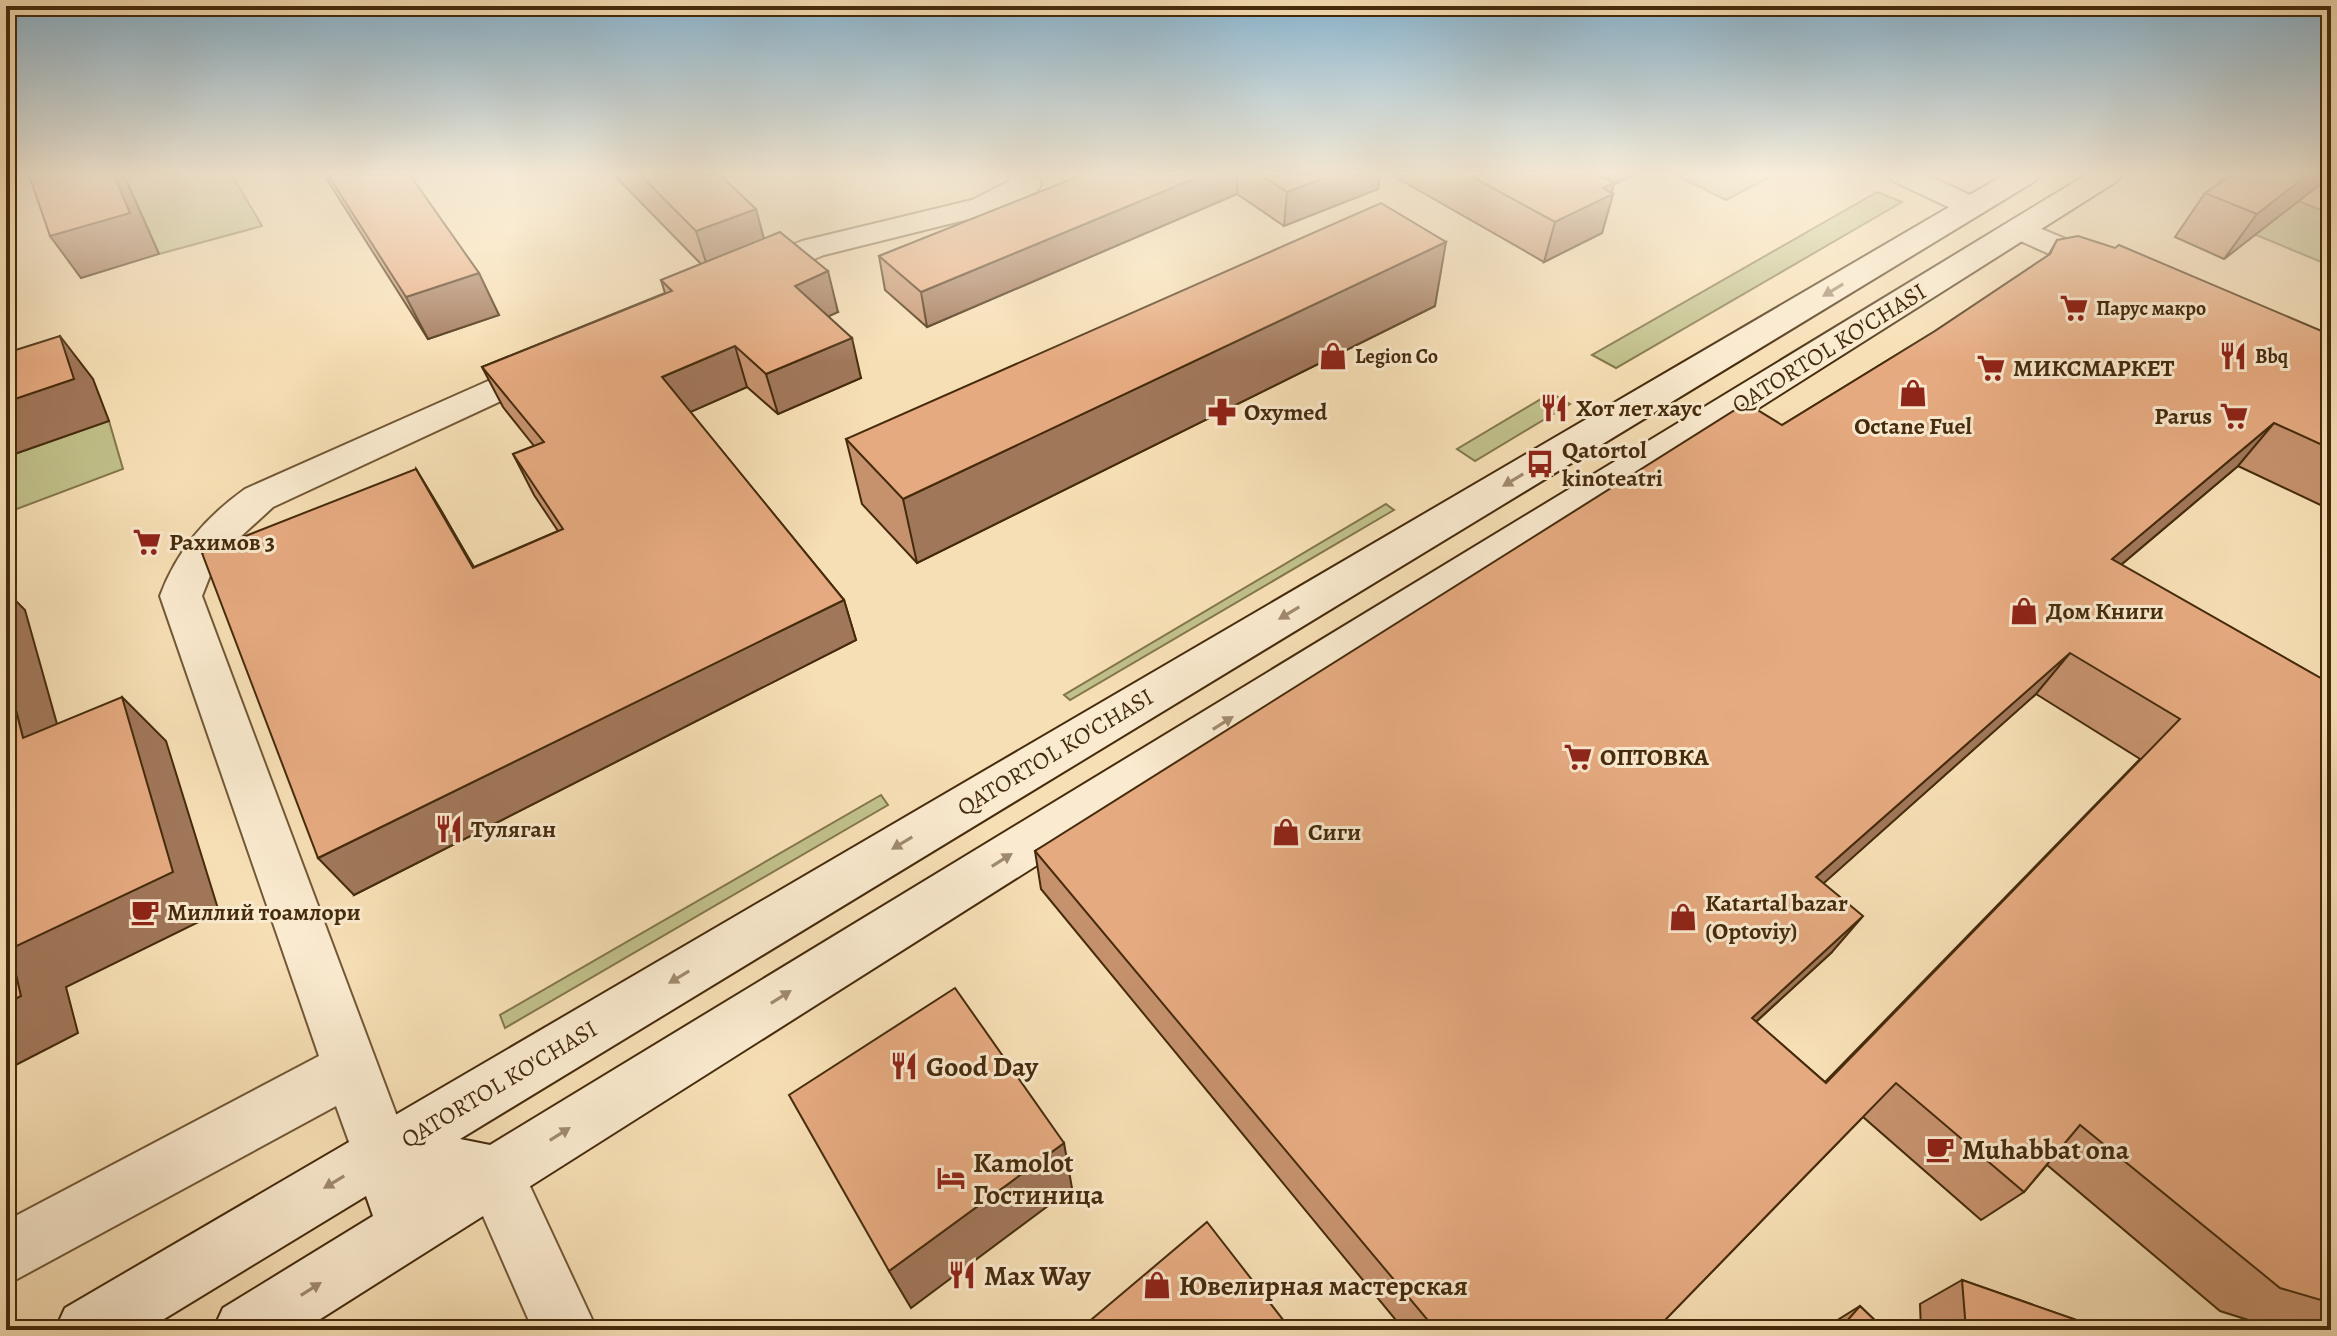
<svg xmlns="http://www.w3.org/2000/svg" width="2337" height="1336" font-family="Alegreya,serif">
	<rect width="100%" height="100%" fill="#f7dfb5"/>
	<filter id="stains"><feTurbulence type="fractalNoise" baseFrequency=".0025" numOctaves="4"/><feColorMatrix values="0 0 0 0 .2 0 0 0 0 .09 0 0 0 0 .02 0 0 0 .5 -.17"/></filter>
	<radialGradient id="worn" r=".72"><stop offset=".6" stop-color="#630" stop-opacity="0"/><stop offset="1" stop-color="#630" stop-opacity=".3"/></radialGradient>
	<path fill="#c1c18b" stroke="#83764c" stroke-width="2" d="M124,175H232L262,226L159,254Z
		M1676,175H1773L1726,200Z
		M2240,178L2331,214V266L2196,210Z
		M1877,192L1902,202L1616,368L1592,355Z
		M1551,393L1570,404L1475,461L1457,449Z
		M109,421L123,469L6,513V457Z
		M1386,504L1394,510L1070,700L1064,695Z
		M881,795L888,805L505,1028L500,1015Z"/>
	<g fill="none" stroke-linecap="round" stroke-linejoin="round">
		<defs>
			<path id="street" d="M1008,175H1038L1041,185L1037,191L993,213L824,255L761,280L750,283L739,280L734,273L739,266L802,241L972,200L1010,181Z
				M1888,175H1927L1983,201L1987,207L1983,213H1961L1893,181Z
				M2020,220L2121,262L2126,269L2121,276L2110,279L2099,276L2009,236L2004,229L2009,222Z
				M549,354L561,357L567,365L561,373L273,507L225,551L213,568L202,596L411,1154L403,1175L382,1183L361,1175L336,1106L6,1285V1221L319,1056L160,596C177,550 206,517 245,489Z
				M494,1146L515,1154L597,1330H533L465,1175L473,1154Z"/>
			<path id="secondary" d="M2004,175H2040L2035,181L460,1139L490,1145L2086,175H2122L2117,181L303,1330H213L223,1308L373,1216L366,1196L146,1330H55L65,1308Z"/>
		</defs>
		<use href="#street" stroke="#725836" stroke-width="4"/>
		<use href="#secondary" stroke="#452b0c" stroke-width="4"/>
		<use href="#street" fill="#faeacf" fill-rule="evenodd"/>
		<use href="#secondary" fill="#faeacf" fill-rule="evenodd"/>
	</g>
	<path fill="#c6926e" stroke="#452b0c" stroke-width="2" fill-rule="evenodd" d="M324,175H410L499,315L428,339Z
		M614,175H720L764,238L838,312L828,316L861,378L778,414L747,387L690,412L844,600L856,640L354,895L416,469L474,567L558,531L534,495L513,454L534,446L503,407L482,367L665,293L661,280L701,264Z
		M1082,175H1380L1378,189L1284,226L1237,194L927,327L885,290L879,256Z
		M1392,175H1633L1614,184L1611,193L1613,194L1602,233L1544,262Z
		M2224,175H2331L2224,259L2175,237L2205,193L2217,185Z
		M2057,240L2331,335V510L2238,466L2121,565L2331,684V1330H2280L2220,1311L2047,1165L2024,1192L1981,1220L1863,1117L1664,1321L1672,1330H1404L1041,889L1035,851L1782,425L1935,331L2048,256ZM2036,694L2140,759L1825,1082L1756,1022L1832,952L1823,883Z
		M1435,306L917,563L862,504L846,439Z
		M1962,1280L2105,1330H1921L1920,1304Z
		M1860,1306L1885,1330H1822L1823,1329Z"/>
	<path fill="#a1775a" stroke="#452b0c" stroke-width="2" d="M114,175H124L159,254L81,278L50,236Z
		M1203,175H1238L1237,194L927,327L921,292Z
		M1331,175H1380L1378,189L1284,226L1287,192Z
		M1578,175H1633L1614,184L1611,195L1613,194L1602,233L1544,262L1555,222Z
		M2307,175L2331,176L2224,259L2257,214Z
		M756,209L767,250L709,272L696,231Z
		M1446,242L1435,306L917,563L903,499Z
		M828,271L838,312L806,327L795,286Z
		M479,273L499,315L428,339L406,297Z
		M60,336L93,379L109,421L6,457V402Z
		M852,338L861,378L778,414L766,374Z
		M735,346L747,387L677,418L662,377Z
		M2274,423L2238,466L2078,601L2112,559Z
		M416,469L441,510L497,608L473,568Z
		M6,591L25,610L73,781L23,738L6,671Z
		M844,600L856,640L354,895L318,858Z
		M2070,653L2036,694L1788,915L1816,877Z
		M122,697L166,741L219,912L66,987L78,1033L6,1070V1004L10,949Z
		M1863,916L1832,952L1724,1051L1752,1018Z
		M1064,1143L1072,1188L911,1308L889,1271Z"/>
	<path fill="#e6aa80" stroke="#452b0c" stroke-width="2" fill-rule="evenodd" d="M29,175H114L130,213L50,236Z
		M328,175H410L479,273L406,297Z
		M640,175H720L756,209L696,231Z
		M1082,175H1203L921,292L879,256Z
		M1261,175H1331L1287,192Z
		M1469,175H1599L1614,183L1603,188L1613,194L1555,222Z
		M2232,175H2307L2257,214L2205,193Z
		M1381,203L1446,242L903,499L846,439Z
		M780,232L828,271L795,286L852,338L766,374L735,346L662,377L844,600L318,858L202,553L416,469L473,568L563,529L513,454L544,442L482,367L672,291L661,280Z
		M2078,236L2115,248L2119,245L2331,335V449L2274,423L2112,559L2331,684V1303L2280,1288L2080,1125L2024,1192L1896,1083L1664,1321L1672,1330H1436L1035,851L1746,403L1782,425L1935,331L2050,254L2057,240ZM2070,653L2180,719L1826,1083L1752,1018L1863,916L1816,877Z
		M60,336L74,379L6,402V353Z
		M6,671L23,738L122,697L173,872L10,949L21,996L6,1004Z
		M955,988L1064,1143L889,1271L789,1095Z
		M1207,1222L1291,1330H1079Z
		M1962,1280L2105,1330H1966Z
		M1860,1306L1885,1330H1839Z"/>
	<defs><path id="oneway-solid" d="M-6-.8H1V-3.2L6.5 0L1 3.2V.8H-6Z" transform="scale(2)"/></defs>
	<g fill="#a08a6e">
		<use href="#oneway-solid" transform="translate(1833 290) rotate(149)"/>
		<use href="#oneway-solid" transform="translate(1513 480) rotate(149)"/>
		<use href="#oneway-solid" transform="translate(1289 613) rotate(149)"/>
		<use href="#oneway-solid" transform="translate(1223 723) rotate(-32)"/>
		<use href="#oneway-solid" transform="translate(902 843) rotate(149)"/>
		<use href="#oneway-solid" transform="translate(1002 860) rotate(-32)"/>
		<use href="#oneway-solid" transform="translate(679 977) rotate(149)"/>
		<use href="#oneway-solid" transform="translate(781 997) rotate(-32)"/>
		<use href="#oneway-solid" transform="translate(560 1134) rotate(-32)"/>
		<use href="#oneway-solid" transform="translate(334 1182) rotate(149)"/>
		<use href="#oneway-solid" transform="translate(311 1289) rotate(-32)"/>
	</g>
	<linearGradient id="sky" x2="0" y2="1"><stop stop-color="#8ab7d3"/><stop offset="0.48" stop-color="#fbf1de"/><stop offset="1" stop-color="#fbf1de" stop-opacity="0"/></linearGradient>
	<rect width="2337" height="362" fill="url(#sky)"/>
	<defs>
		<symbol id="supermarket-bare" viewBox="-9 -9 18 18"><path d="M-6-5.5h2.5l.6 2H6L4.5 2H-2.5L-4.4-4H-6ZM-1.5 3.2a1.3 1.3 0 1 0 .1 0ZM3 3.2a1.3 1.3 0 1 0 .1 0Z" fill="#8f2418" stroke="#faeacf" stroke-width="2.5" paint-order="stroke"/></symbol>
		<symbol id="shop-bare" viewBox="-9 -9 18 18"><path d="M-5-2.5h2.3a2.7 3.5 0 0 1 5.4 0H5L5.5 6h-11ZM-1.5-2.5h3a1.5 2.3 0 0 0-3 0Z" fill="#8f2418" stroke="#faeacf" stroke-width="2.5" paint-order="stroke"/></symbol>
		<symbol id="restaurant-bare" viewBox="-9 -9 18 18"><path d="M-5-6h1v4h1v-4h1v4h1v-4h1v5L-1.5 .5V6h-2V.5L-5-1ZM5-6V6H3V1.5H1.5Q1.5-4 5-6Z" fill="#8f2418" stroke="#faeacf" stroke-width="2.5" paint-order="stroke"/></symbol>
		<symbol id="pharmacy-bare" viewBox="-9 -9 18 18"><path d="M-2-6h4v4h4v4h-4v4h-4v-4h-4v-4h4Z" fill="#8f2418" stroke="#faeacf" stroke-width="2.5" paint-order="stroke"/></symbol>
		<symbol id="bus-bare" viewBox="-9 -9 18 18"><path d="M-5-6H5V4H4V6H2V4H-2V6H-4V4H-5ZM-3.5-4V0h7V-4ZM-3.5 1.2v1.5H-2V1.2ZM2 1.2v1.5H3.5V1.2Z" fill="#8f2418" stroke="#faeacf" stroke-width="2.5" paint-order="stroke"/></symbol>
		<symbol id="cafe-bare" viewBox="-9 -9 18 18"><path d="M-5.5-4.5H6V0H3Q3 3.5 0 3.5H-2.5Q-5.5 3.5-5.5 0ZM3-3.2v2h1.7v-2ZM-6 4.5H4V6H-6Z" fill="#8f2418" stroke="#faeacf" stroke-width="2.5" paint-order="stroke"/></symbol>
		<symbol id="hotel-bare" viewBox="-9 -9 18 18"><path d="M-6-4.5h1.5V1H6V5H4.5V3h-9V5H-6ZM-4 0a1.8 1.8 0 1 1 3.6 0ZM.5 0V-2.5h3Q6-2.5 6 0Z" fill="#8f2418" stroke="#faeacf" stroke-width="2.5" paint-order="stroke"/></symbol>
	</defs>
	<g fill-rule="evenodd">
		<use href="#supermarket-bare" x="2054" y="288" width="40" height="40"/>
		<use href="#shop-bare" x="1313" y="336" width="40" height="40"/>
		<use href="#restaurant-bare" x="2213" y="336" width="40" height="40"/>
		<use href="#supermarket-bare" x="1971" y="348" width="40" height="40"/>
		<use href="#shop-bare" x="1893" y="373" width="40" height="40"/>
		<use href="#restaurant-bare" x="1534" y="388" width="40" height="40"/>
		<use href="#pharmacy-bare" x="1202" y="392" width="40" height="40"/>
		<use href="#supermarket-bare" x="2214" y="396" width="40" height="40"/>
		<use href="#bus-bare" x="1520" y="444" width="40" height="40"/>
		<use href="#supermarket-bare" x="127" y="522" width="40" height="40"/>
		<use href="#shop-bare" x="2004" y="591" width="40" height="40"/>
		<use href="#supermarket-bare" x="1558" y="737" width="40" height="40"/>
		<use href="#restaurant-bare" x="429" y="809" width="40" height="40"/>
		<use href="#shop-bare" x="1266" y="812" width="40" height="40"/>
		<use href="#cafe-bare" x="125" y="892" width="40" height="40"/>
		<use href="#shop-bare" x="1663" y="897" width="40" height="40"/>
		<use href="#restaurant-bare" x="884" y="1046" width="40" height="40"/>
		<use href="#cafe-bare" x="1920" y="1129" width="40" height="40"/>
		<use href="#hotel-bare" x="931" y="1158" width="40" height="40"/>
		<use href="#restaurant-bare" x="942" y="1255" width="40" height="40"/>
		<use href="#shop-bare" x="1137" y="1265" width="40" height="40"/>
	</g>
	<g text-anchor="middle" stroke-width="6" stroke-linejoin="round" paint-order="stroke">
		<g font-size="20" font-weight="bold" fill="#452b0c" stroke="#faeacf" text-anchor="start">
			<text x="2096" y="315">Парус макро</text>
			<text x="1355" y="363">Legion Co</text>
			<text x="2255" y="363">Bbq</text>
		</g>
		<g font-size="24" fill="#452b0c" stroke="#faeacf">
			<text transform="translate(1829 348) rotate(-32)" y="8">QATORTOL KO'CHASI</text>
			<text transform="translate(1055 752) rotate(-31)" y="8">QATORTOL KO'CHASI</text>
			<text transform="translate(499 1084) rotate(-31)" y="8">QATORTOL KO'CHASI</text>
		</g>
		<g font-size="24" font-weight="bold" fill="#452b0c" stroke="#faeacf" text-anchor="start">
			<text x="2013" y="376">МИКСМАРКЕТ</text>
			<text x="1576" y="416">Хот лет хаус</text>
			<text x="1244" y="420">Oxymed</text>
			<text x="2212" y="424" text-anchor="end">Parus</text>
			<text x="1913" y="434" text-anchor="middle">Octane Fuel</text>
			<text x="1562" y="458">Qatortol<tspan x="1562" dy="28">kinoteatri</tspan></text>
			<text x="169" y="550">Рахимов 3</text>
			<text x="2046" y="619">Дом Книги</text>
			<text x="1600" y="765">ОПТОВКА</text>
			<text x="471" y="837">Туляган</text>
			<text x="1308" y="840">Сиги</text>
			<text x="1705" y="911">Katartal bazar<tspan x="1705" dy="28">(Optoviy)</tspan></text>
			<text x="167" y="920">Миллий тоамлори</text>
		</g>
		<g font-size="28" font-weight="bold" fill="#452b0c" stroke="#faeacf" text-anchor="start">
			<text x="926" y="1076">Good Day</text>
			<text x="1962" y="1159">Muhabbat ona</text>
			<text x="973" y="1172">Kamolot<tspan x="973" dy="32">Гостиница</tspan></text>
			<text x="984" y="1285">Max Way</text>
			<text x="1179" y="1295">Ювелирная мастерская</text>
		</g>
	</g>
	<rect width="2337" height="1336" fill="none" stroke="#f7dfb5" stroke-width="32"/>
	<rect x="8" y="8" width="2321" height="1320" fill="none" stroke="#452b0c" stroke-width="4"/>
	<rect x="16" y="16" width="2305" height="1304" fill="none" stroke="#452b0c" stroke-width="2"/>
	<rect width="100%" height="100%" filter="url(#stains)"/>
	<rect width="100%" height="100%" fill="url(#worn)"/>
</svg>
